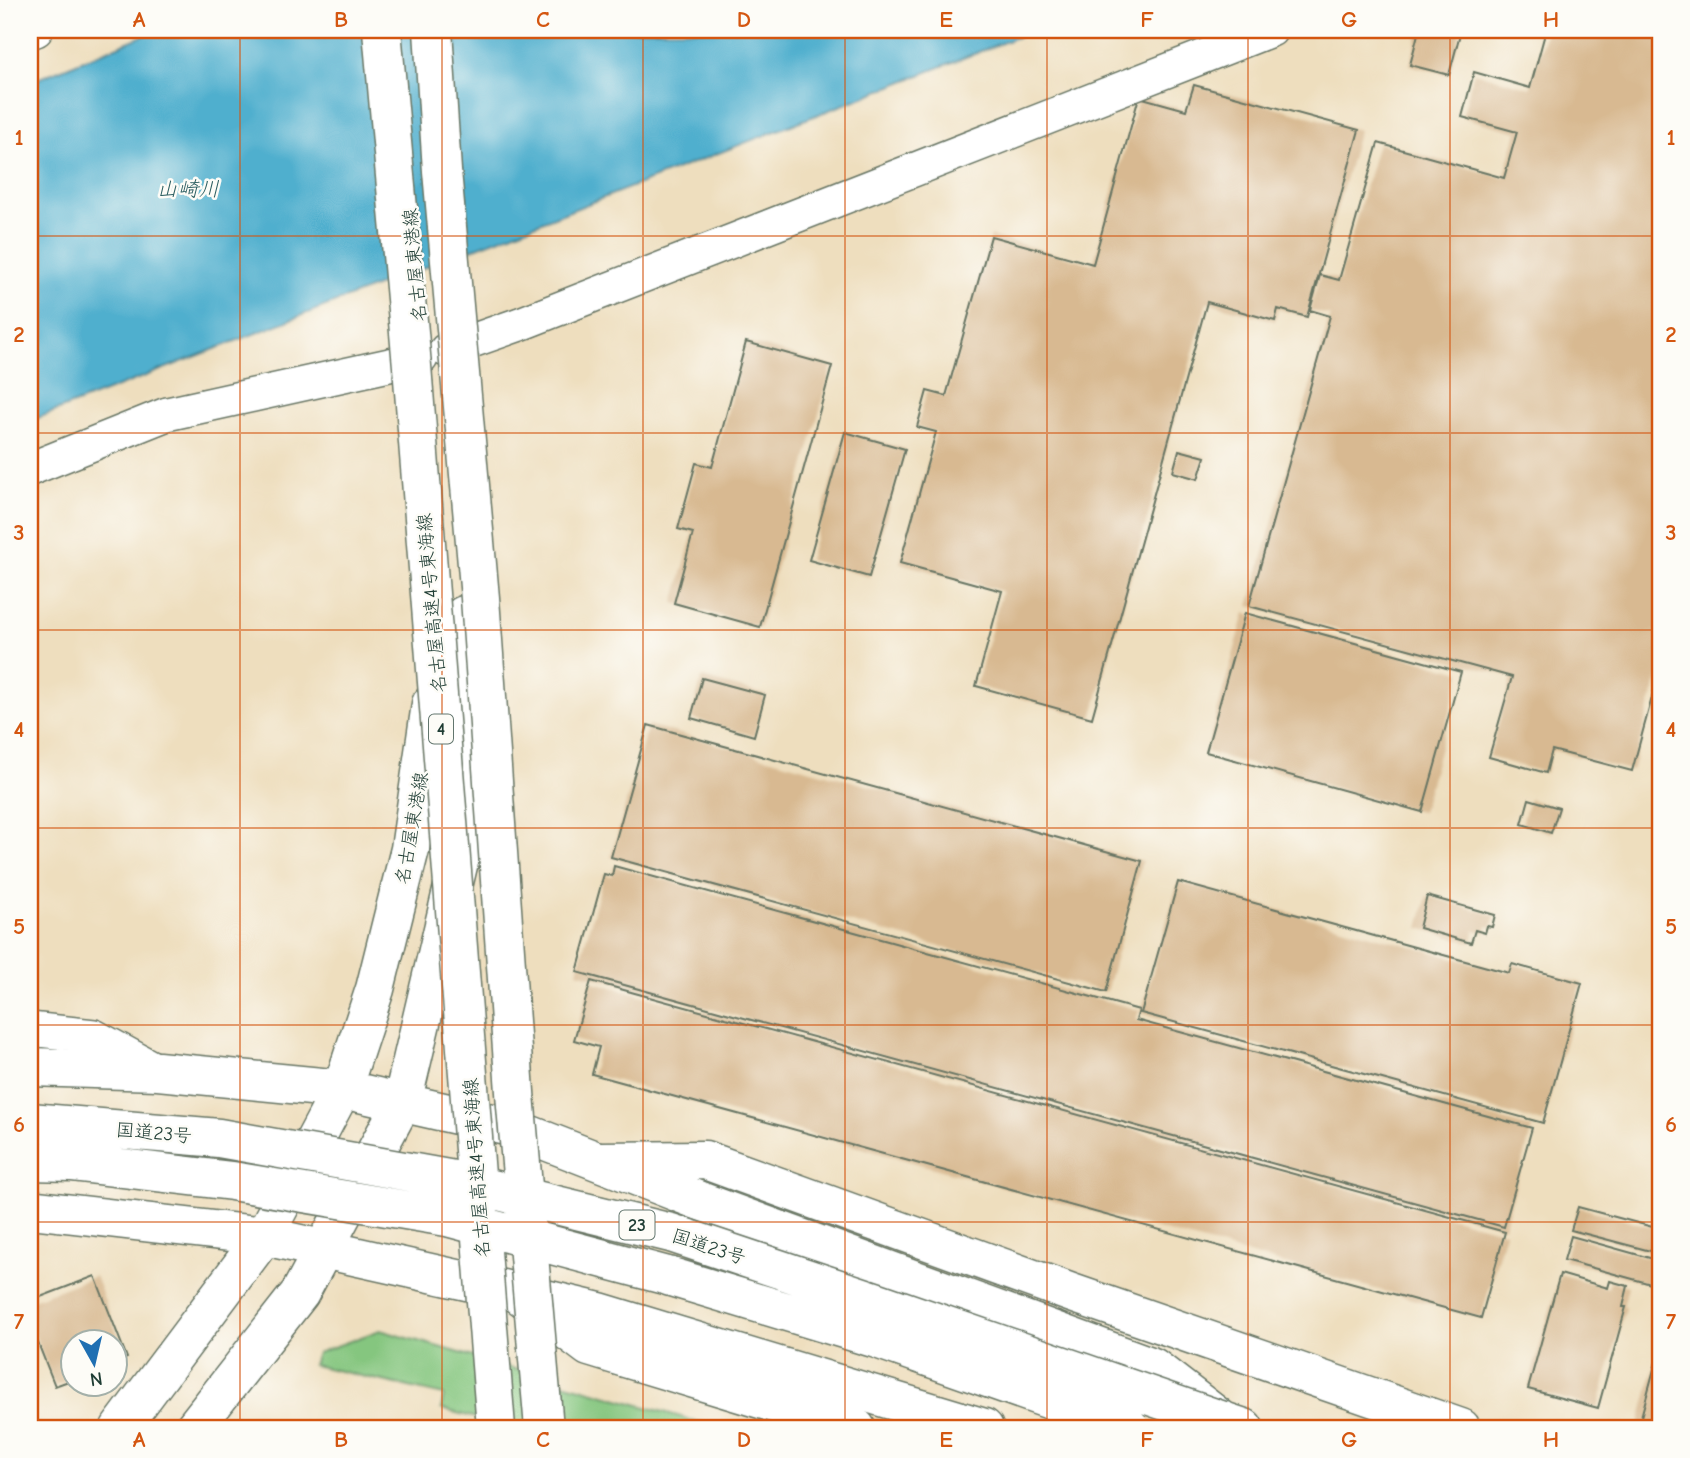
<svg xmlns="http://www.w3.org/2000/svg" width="1690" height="1458" font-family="'Comic Neue','Klee One',sans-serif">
	<rect width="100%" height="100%" fill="#fdfcf7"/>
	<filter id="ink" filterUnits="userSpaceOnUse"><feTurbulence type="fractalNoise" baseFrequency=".0143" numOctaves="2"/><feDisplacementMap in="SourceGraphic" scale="14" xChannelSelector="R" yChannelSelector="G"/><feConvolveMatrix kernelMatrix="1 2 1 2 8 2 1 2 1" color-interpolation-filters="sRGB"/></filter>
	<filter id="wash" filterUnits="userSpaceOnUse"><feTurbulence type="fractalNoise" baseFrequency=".00686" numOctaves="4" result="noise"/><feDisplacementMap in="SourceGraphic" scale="28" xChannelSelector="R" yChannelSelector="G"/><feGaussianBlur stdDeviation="1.57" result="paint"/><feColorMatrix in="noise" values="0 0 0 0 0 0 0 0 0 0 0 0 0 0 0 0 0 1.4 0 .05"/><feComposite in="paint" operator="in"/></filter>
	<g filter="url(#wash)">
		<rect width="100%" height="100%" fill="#eedebe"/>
		<path fill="#85c67f" stroke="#52825a" stroke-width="2" d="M380,1330L719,1428H515L441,1409L444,1395L313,1365L317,1353Z"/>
		<path fill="#4fafce" stroke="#377681" stroke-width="2" d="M157,30H1035L30,421V82Z"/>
		<g id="blocks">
			<path fill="#d8b991" d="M1419,30H1461L1449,75L1410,65Z
				M1546,30H1660V668L1632,771L1552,750L1546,773L1489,757L1512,677L1249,606L1330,316L1310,310L1320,275L1339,280L1378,143L1504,178L1517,132L1462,117L1474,72L1530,88Z
				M1194,85L1359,130L1307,317L1278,309L1275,321L1207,302L1092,718L976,686L1002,591L900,563L936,432L917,427L927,391L946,396L991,236L1093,264L1139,97L1186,110Z
				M746,342L832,366L760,627L674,603L693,533L678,529L696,463L712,467Z
				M845,432L905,449L869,577L809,560Z
				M1179,450L1205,457L1198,479L1173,472Z
				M1245,613L1461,672L1422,812L1206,752Z
				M702,678L765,695L754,736L691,718Z
				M648,725L1142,861L1106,992L611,857Z
				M1529,799L1559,808L1551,833L1522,824Z
				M614,866L1139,1010L1136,1020L1532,1128L1504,1227L577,972L604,874L612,876Z
				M1178,882L1509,973L1512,964L1582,983L1543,1123L1141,1013Z
				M1427,896L1495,915L1492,927L1487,926L1485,933L1475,930L1471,943L1419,928Z
				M591,981L1505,1232L1481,1318L592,1074L599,1047L574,1040Z
				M1578,1207L1660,1229L1658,1253L1571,1230Z
				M1571,1236L1657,1260L1651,1284L1564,1260Z
				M1560,1274L1608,1288L1610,1281L1628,1286L1623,1307H1626L1598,1408L1528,1389Z
				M95,1276L127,1358L116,1363V1342H74V1379L55,1386L34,1333L30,1335V1301Z
				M1659,1351L1660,1428H1638Z"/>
		</g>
	</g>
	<g filter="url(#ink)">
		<use href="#blocks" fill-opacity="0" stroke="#677564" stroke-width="2"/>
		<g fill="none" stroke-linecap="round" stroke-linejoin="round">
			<defs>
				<path id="minor" d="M30,32L36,30
					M446,350L520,324L1271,30
					M30,469L167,414L421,358
					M30,1029L94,1036L158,1071"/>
				<path id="tertiary" d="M599,1161L705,1160L1072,1293L1461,1428
					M516,1292L589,1347L856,1428"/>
				<path id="secondary" d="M120,1428L264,1236L342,1089L375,989L410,849L431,704
					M194,1428L300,1293L402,1103L464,840L468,767L464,615"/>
				<path id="trunk" d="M30,1067L158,1071L342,1089L510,1127L705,1203L1153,1367L1223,1421L1244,1428
					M30,1209L264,1236L516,1292L599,1312L984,1428"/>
			</defs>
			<use href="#minor" stroke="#677564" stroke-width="36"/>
			<use href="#tertiary" stroke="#677564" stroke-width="41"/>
			<use href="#secondary" stroke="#677564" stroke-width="41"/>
			<use href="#trunk" stroke="#677564" stroke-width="41"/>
			<use href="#minor" stroke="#fff" stroke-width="33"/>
			<use href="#tertiary" stroke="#fff" stroke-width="38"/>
			<use href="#secondary" stroke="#fff" stroke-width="38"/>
			<use href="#trunk" stroke="#fff" stroke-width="38"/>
			<defs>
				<path id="trunk-bridge" d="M30,1122L219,1138L454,1180L671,1233L875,1301L1223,1421
					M30,1161L71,1162L232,1181L447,1217L668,1276L874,1338L1130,1428"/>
				<path id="motorway-bridge" d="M382,30L412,366L496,1428
					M433,30L442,171L480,598L516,1106L544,1428"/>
			</defs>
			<use href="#trunk-bridge" stroke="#677564" stroke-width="41" stroke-linecap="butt"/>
			<use href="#motorway-bridge" stroke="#677564" stroke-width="41" stroke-linecap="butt"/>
			<use href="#trunk-bridge" stroke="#fff" stroke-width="38"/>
			<use href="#motorway-bridge" stroke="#fff" stroke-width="38"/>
		</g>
	</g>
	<path fill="none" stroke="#d45610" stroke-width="2" stroke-opacity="0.55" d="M240,30V1428M442,30V1428M643,30V1428M845,30V1428M1047,30V1428M1248,30V1428M1450,30V1428M30,236H1660M30,433H1660M30,630H1660M30,828H1660M30,1025H1660M30,1222H1660"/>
	<g text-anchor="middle" stroke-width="5" stroke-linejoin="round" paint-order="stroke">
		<g fill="#fdfcf7" stroke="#62766e" stroke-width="2">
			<rect x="429" y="714.5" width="24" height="29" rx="5"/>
			<rect x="619.5" y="1210.5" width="35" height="29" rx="5"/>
		</g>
		<g font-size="18" font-weight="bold" fill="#1f3d34">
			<text x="441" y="735">4</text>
			<text x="637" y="1231">23</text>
		</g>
		<g font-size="19" fill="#1f3d34" stroke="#fdfcf7">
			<text transform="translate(414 265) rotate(-95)" y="7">名古屋東港線</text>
			<text transform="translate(431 603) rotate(-95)" y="7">名古屋高速4号東海線</text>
			<text transform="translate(411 828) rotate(-80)" y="7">名古屋東港線</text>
			<text transform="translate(154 1132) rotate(5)" y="7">国道23号</text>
			<text transform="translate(476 1168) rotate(-94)" y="7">名古屋高速4号東海線</text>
			<text transform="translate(709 1246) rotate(18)" y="7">国道23号</text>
		</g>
		<g font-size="21" font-style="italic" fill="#2d5f62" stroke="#fdfcf7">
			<text x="188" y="196">山崎川</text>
		</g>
	</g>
	<rect width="1690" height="1458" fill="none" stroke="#fdfcf7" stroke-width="77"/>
	<g transform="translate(94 1363) rotate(172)"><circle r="33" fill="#fdfcf7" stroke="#a4b0a9" stroke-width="2"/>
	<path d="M0-5L12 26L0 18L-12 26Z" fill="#1f6fb2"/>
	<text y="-10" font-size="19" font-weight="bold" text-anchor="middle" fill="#1f3d34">N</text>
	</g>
	<rect x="38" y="38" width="1614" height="1382" fill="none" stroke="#d45610" stroke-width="2.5"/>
	<g font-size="23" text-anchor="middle" font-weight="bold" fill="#d45610">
		<text x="139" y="27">A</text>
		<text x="341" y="27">B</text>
		<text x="543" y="27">C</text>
		<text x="744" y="27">D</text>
		<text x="946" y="27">E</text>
		<text x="1147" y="27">F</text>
		<text x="1349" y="27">G</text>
		<text x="1551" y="27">H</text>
		<text x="19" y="145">1</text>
		<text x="1671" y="145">1</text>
		<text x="19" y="342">2</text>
		<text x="1671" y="342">2</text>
		<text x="19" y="540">3</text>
		<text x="1671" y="540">3</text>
		<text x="19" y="737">4</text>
		<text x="1671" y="737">4</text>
		<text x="19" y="934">5</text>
		<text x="1671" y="934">5</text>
		<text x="19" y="1132">6</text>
		<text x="1671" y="1132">6</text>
		<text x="19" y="1329">7</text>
		<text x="1671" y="1329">7</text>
		<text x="139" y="1447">A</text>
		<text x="341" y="1447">B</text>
		<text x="543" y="1447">C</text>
		<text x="744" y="1447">D</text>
		<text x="946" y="1447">E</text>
		<text x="1147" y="1447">F</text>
		<text x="1349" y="1447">G</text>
		<text x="1551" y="1447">H</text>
	</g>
</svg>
